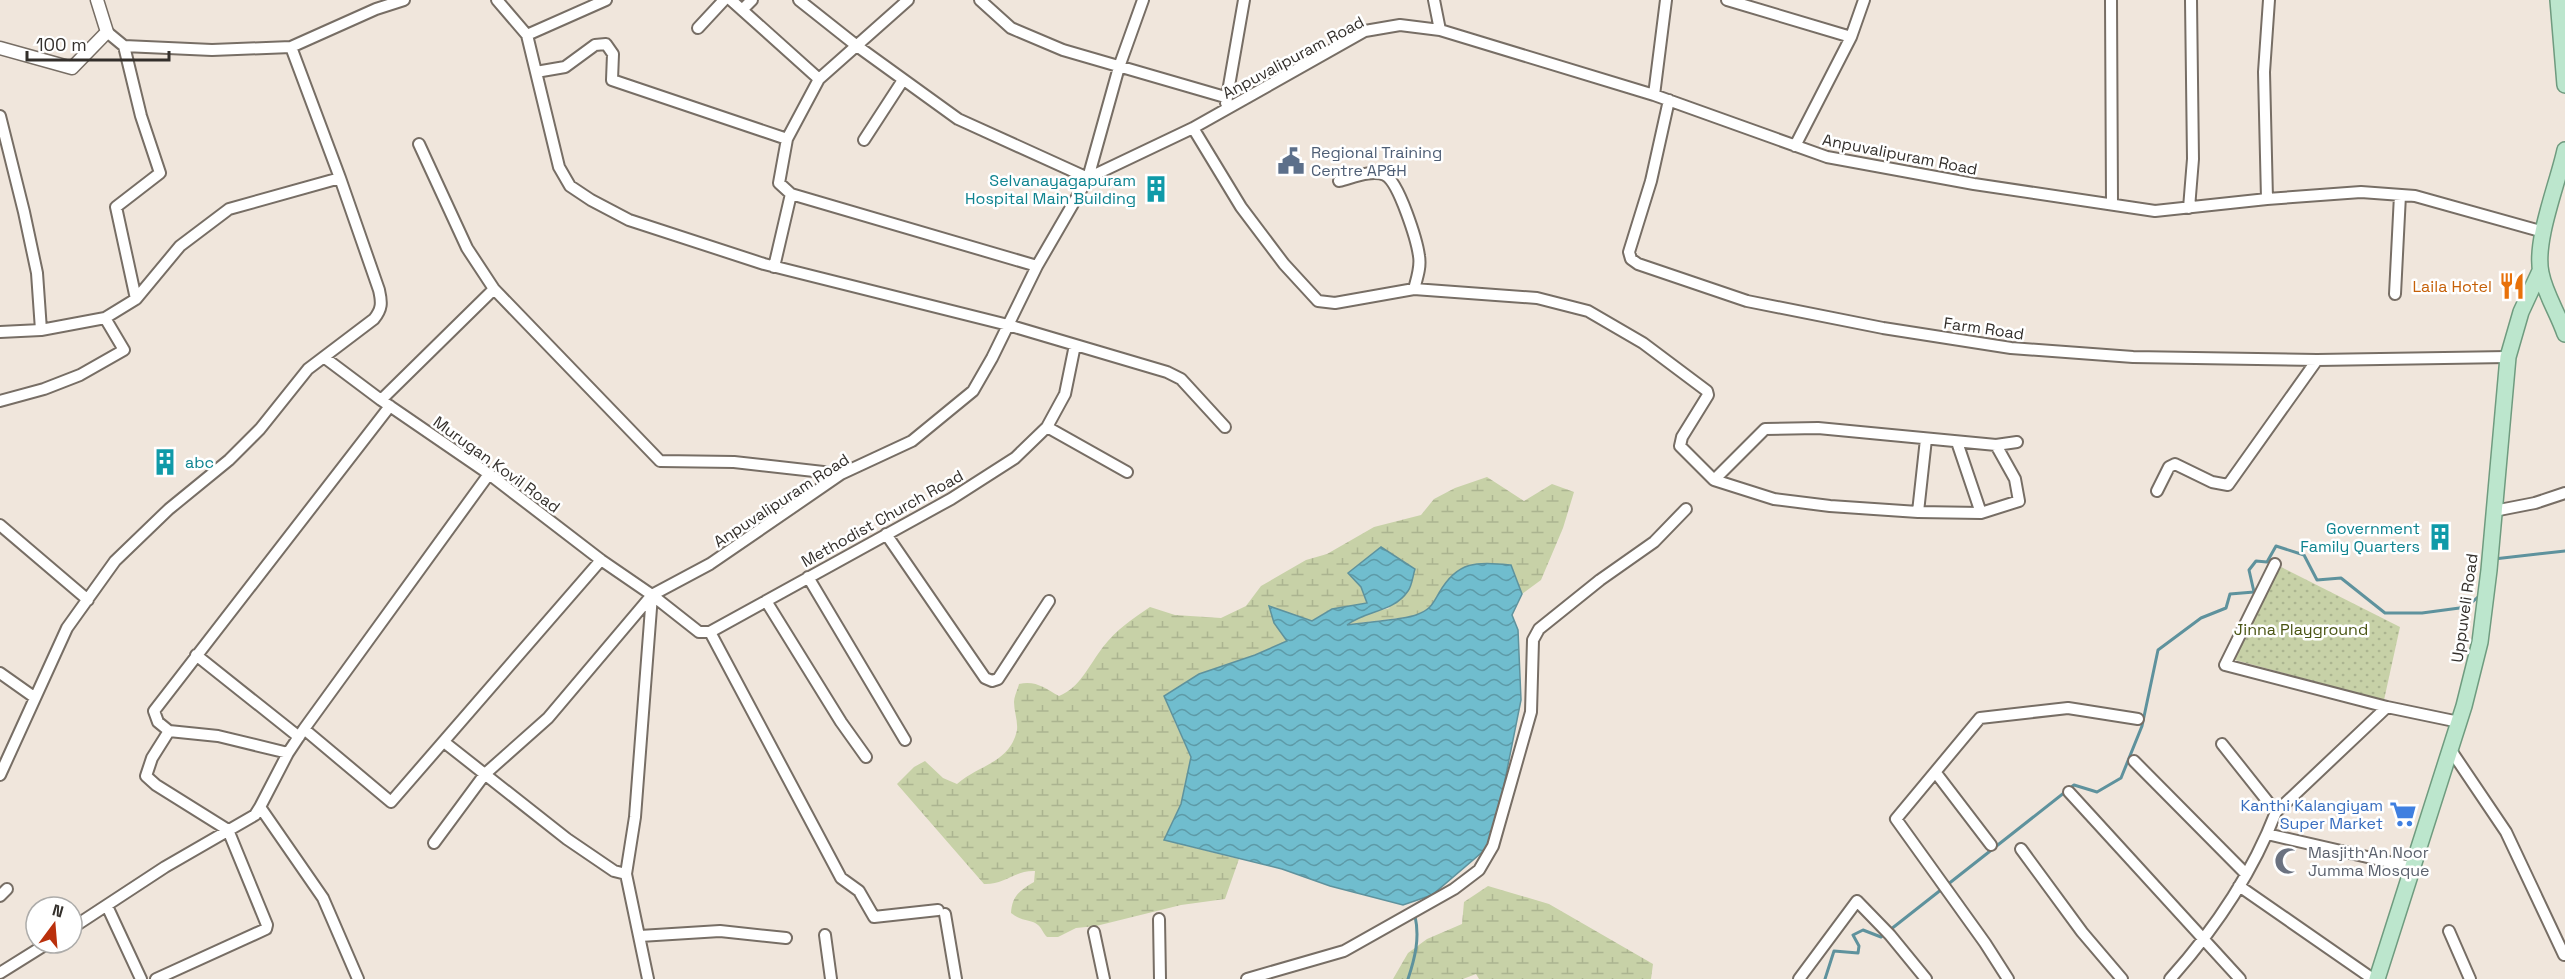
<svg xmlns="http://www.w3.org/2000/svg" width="2565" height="979" font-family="'Space Grotesk',sans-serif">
	<defs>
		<pattern id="wetland-marsh" width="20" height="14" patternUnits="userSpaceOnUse" patternTransform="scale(1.5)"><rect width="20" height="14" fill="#c7d1a7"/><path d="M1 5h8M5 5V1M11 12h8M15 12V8" fill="none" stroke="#abb490"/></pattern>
		<pattern id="park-dots" width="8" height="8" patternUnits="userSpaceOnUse" patternTransform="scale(1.5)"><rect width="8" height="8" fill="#c7d1a7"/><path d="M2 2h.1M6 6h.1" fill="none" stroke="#abb490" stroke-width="1.8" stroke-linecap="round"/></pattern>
		<pattern id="water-waves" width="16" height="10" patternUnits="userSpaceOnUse" patternTransform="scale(1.5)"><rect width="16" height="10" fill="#70bdce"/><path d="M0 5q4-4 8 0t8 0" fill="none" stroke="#5d9aa7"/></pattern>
	</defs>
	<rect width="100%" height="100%" fill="#f0e6dc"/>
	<path fill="url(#wetland-marsh)" d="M1487,477L1524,501L1552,484L1574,492L1563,528L1541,580L1522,594L1511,565L1439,593L1434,605L1415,616L1344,625L1365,614L1390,608L1361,587L1368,603L1332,609L1312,621L1274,623L1288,641L1255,655L1173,718L1191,757L1181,804L1164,840L1239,859L1225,899L1181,905L1096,926L1076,928L1058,937H1047C1043,933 1041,927 1038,925C1032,919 1022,922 1011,913C1012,896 1019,891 1034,882L1035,871C1015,870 1004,885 984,884L897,784L914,767L925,761L943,778L957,784C980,764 1010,763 1017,730C1018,721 1014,711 1014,702C1014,696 1018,689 1019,684C1035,680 1045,688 1059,696C1080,688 1089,665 1103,647C1116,630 1132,619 1150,607L1175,615L1221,618L1246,606L1261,586L1306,560L1327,554L1374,527L1421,515L1434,499L1455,488Z
		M1488,886L1549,904L1653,964L1651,979H1479L1476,974L1463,979H1393L1408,953L1427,939L1462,924L1464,902Z"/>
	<path fill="url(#park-dots)" d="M2279,566L2400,627L2384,700L2235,660Z"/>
	<path fill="url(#water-waves)" stroke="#5e929d" stroke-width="1.5" d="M1381,547L1415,569C1413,575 1412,586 1408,591C1393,613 1366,610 1347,625C1364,622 1403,620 1416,615C1431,609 1432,605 1439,593C1458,560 1477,562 1511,565L1522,594L1512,615L1518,630L1521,700L1498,815L1487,848L1432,895L1403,905L1330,886L1282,869L1164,840L1181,804L1191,757L1164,696L1199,674L1255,655L1287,641L1274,623L1269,606L1312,621L1332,609L1367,603L1361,587L1348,573Z"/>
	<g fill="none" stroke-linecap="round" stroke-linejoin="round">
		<path stroke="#5e929d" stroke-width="3" d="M2494,559L2565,551
			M1947,885L2074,785L2097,792L2121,778L2142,726L2158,650L2201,618L2226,608L2230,594L2254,592L2249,570L2256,561L2267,562L2276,546L2304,555L2317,580L2341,578L2385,613H2422L2467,607L2479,596
			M1408,979C1415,958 1420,938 1415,916
			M1825,979L1834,951L1858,953L1859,946L1853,935L1863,930L1881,937L1942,889"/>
		<defs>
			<path id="minor" d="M497,0L527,35L559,167L570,186L591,200L629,220L764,264L1008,325L1167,372L1181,379L1225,427
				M731,0L819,79
				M799,0L857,46L958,119L1088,178L1119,67L1143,0
				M908,0L819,79L787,139L779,183L791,194L1037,266
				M980,0L1011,28L1063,50L1225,97
				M1434,0L1440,30
				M1727,0L1851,37
				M2111,0L2112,204
				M742,10L752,0
				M698,28L724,0
				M107,32L124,46L212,50L291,47L376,9L404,0
				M527,35L606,0
				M124,46L141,116L160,173L116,207L136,299
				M536,72L565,67L595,45L606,44L613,54L612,80L787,139
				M1654,95L1666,0
				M1669,100L1651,181L1629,252L1631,259L1638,264L1747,301L1883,328L2011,348L2133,357L2317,360L2508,357
				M1226,103L1244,0
				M0,116L24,212L37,273L41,330
				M1193,128L1241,207L1284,264L1318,301L1335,303L1414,289L1537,298L1588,311L1643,343L1707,391L1708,395L1682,437L1680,446L1714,480L1765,429L1818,428L1996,445L2017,442
				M864,140L903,80
				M419,144L467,248L494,289L660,461L734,462L841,474
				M1795,146L1851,37L1864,0
				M1339,181C1352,178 1372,169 1385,175C1399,182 1417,241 1419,256C1421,267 1417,278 1414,289
				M2267,199L2264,72L2269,0
				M2189,208L2193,159L2191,0
				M774,267L791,194
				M2395,294L2400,195
				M0,332L41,330L105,318L136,299L180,246L229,209L340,178
				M325,358L381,400L489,474L601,560L652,595L699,632H710L951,499L1015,458L1047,427L1065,394L1075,345
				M381,400L494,289
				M0,401L44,389L80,375L124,350L105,318
				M1047,427L1127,472
				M1926,439L1918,512L1981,513
				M1957,442L1981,513L2019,501L2015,479L1996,445
				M1714,480L1774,499L1830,506L1918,512
				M2157,491L2169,467L2175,464L2212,482L2228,485L2317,360
				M2494,511L2535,503L2565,493
				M0,525L88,600
				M886,534L985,678L992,681L998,679L1049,601
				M2275,564L2225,665L2387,707
				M808,577L905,740
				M766,601L841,722L866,757
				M710,632L841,878L859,891L874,917L938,910
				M196,655L299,737
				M0,673L34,697
				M304,729L391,802L601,560
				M444,742L567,839L614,871L626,874
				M2222,744L2276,812
				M2450,749L2506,832L2564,955
				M288,753L218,736L169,731L158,722L154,711L390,406
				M2134,761L2246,874
				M1936,773L1991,845
				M0,775L67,628L115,561L169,509L229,460L260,429L308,369L374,319C382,309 382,303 379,290L340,178L291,47
				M2069,792L2240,979
				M2267,834L2411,867
				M434,843L485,774L548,718L652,595
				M2021,849L2082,932L2122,979
				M2239,886L2373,979
				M0,896L7,889
				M107,906L141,979
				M945,914L956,979
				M1159,919L1160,979
				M72,928L165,867L255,815L260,807
				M2449,931L2470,979
				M1094,932L1104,979
				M825,935L831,979
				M640,936L720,931L786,938
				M0,973L48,943
				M156,979L266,929L267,925L228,830L156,785L146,776L152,758L169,731
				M358,979L323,898L260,807L288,753L304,729L489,474
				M648,979L626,874L635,817L652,595L710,564L841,474L912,441L973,391L992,358L1037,266L1088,178L1193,128L1365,31L1400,25L1440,30L1654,95L1827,157L1974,184L2155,211L2267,199L2361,192L2415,196L2544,232
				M1247,979L1344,951L1454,889L1479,870L1493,846L1531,712L1533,640L1539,629L1600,580L1654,542L1686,509
				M1799,979L1857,901L1890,935L1926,979
				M2008,979L1985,943L1896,819L1980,718L2068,708L2138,719
				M2170,979C2214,930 2252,874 2276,812L2387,707L2459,722"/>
			<path id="tertiary" d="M0,48L72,68L107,32L97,0"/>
			<path id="primary" d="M2558,0L2565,85
				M2565,150C2558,183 2534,241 2541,273C2545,294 2558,313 2565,334
				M2377,979L2464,706L2480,642L2489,570L2508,357L2521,312L2540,271"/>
		</defs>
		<use href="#minor" stroke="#776e65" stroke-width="14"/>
		<use href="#tertiary" stroke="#776e65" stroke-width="15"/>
		<use href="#primary" stroke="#6f9b7f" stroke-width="18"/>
		<use href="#minor" stroke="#fff" stroke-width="10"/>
		<use href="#tertiary" stroke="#fff" stroke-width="12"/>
		<use href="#primary" stroke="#bce6cd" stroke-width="15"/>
	</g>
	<defs>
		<symbol id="civic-bare" viewBox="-9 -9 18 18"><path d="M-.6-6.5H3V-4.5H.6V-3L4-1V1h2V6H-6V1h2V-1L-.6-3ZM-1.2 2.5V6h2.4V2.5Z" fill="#5c6f8a" stroke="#fff" stroke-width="2.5" paint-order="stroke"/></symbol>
		<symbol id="building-bare" viewBox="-9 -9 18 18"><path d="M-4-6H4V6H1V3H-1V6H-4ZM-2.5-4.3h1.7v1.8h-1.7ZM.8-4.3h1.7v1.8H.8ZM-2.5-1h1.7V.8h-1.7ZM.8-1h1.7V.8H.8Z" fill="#0f9aa8" stroke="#fff" stroke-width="2.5" paint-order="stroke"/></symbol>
		<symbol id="restaurant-bare" viewBox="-9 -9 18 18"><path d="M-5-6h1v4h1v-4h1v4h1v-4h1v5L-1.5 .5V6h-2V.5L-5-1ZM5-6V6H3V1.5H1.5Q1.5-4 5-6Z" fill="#e8710a" stroke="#fff" stroke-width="2.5" paint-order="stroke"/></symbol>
		<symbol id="supermarket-bare" viewBox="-9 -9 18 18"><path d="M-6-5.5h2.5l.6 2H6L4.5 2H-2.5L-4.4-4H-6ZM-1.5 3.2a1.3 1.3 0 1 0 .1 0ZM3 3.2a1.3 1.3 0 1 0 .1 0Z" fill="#3f7fe0" stroke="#fff" stroke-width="2.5" paint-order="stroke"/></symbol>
		<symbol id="mosque-bare" viewBox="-9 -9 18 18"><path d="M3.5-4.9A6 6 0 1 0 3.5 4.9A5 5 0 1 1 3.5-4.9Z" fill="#6b7280" stroke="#fff" stroke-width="2.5" paint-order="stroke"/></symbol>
	</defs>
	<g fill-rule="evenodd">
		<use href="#civic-bare" x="1272" y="142" width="38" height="38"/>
		<use href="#building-bare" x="1137" y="170" width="38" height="38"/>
		<use href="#restaurant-bare" x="2493" y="267" width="38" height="38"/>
		<use href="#building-bare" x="146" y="443" width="38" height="38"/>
		<use href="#building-bare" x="2421" y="518" width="38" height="38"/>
		<use href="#supermarket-bare" x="2384" y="795" width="38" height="38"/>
		<use href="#mosque-bare" x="2269" y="842" width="38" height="38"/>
	</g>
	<g text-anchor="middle" stroke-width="5" stroke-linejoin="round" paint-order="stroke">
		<g font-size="16" fill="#332f2b" stroke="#fff">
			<text transform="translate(1293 57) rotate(-28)" y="6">Anpuvalipuram Road</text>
			<text transform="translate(1900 154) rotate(11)" y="6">Anpuvalipuram Road</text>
			<text transform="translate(1984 328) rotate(8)" y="6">Farm Road</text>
			<text transform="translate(497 464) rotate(36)" y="6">Murugan Kovil Road</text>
			<text transform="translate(781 500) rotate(-33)" y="6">Anpuvalipuram Road</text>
			<text transform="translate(882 518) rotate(-29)" y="6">Methodist Church Road</text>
			<text transform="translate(2464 608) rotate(-82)" y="6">Uppuveli Road</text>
		</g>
		<g font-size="16" fill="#4e5e75" stroke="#fff" text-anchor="start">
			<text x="1311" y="158">Regional Training<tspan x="1311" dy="18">Centre AP&amp;H</tspan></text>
		</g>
		<g font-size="16" fill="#0d838f" stroke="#fff" text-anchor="end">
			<text x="1136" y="186">Selvanayagapuram<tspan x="1136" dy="18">Hospital Main Building</tspan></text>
			<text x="185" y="468" text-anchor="start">abc</text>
			<text x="2420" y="534">Government<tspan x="2420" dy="18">Family Quarters</tspan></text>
		</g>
		<g font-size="16" fill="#c56008" stroke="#fff" text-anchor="end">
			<text x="2492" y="292">Laila Hotel</text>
		</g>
		<g font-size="16" fill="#485311" stroke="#fff">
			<text x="2301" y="635">Jinna Playground</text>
		</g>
		<g font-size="16" fill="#366cbe" stroke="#fff" text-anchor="end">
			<text x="2383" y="811">Kanthi Kalangiyam<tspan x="2383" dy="18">Super Market</tspan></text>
		</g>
		<g font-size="16" fill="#5b616d" stroke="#fff" text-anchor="start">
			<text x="2308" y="858">Masjith An Noor<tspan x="2308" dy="18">Jumma Mosque</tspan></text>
		</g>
	</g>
	<g transform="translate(54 925) rotate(16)"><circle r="28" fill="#ffffff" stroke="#adacaa" stroke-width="1.5"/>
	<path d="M0-4.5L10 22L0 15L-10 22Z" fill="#ba300c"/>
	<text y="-9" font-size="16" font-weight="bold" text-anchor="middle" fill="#332f2b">N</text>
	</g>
	<path d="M27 51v9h142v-9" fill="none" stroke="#332f2b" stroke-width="3"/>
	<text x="36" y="51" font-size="18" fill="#332f2b" stroke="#ffffff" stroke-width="4.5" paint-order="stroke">100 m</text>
</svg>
